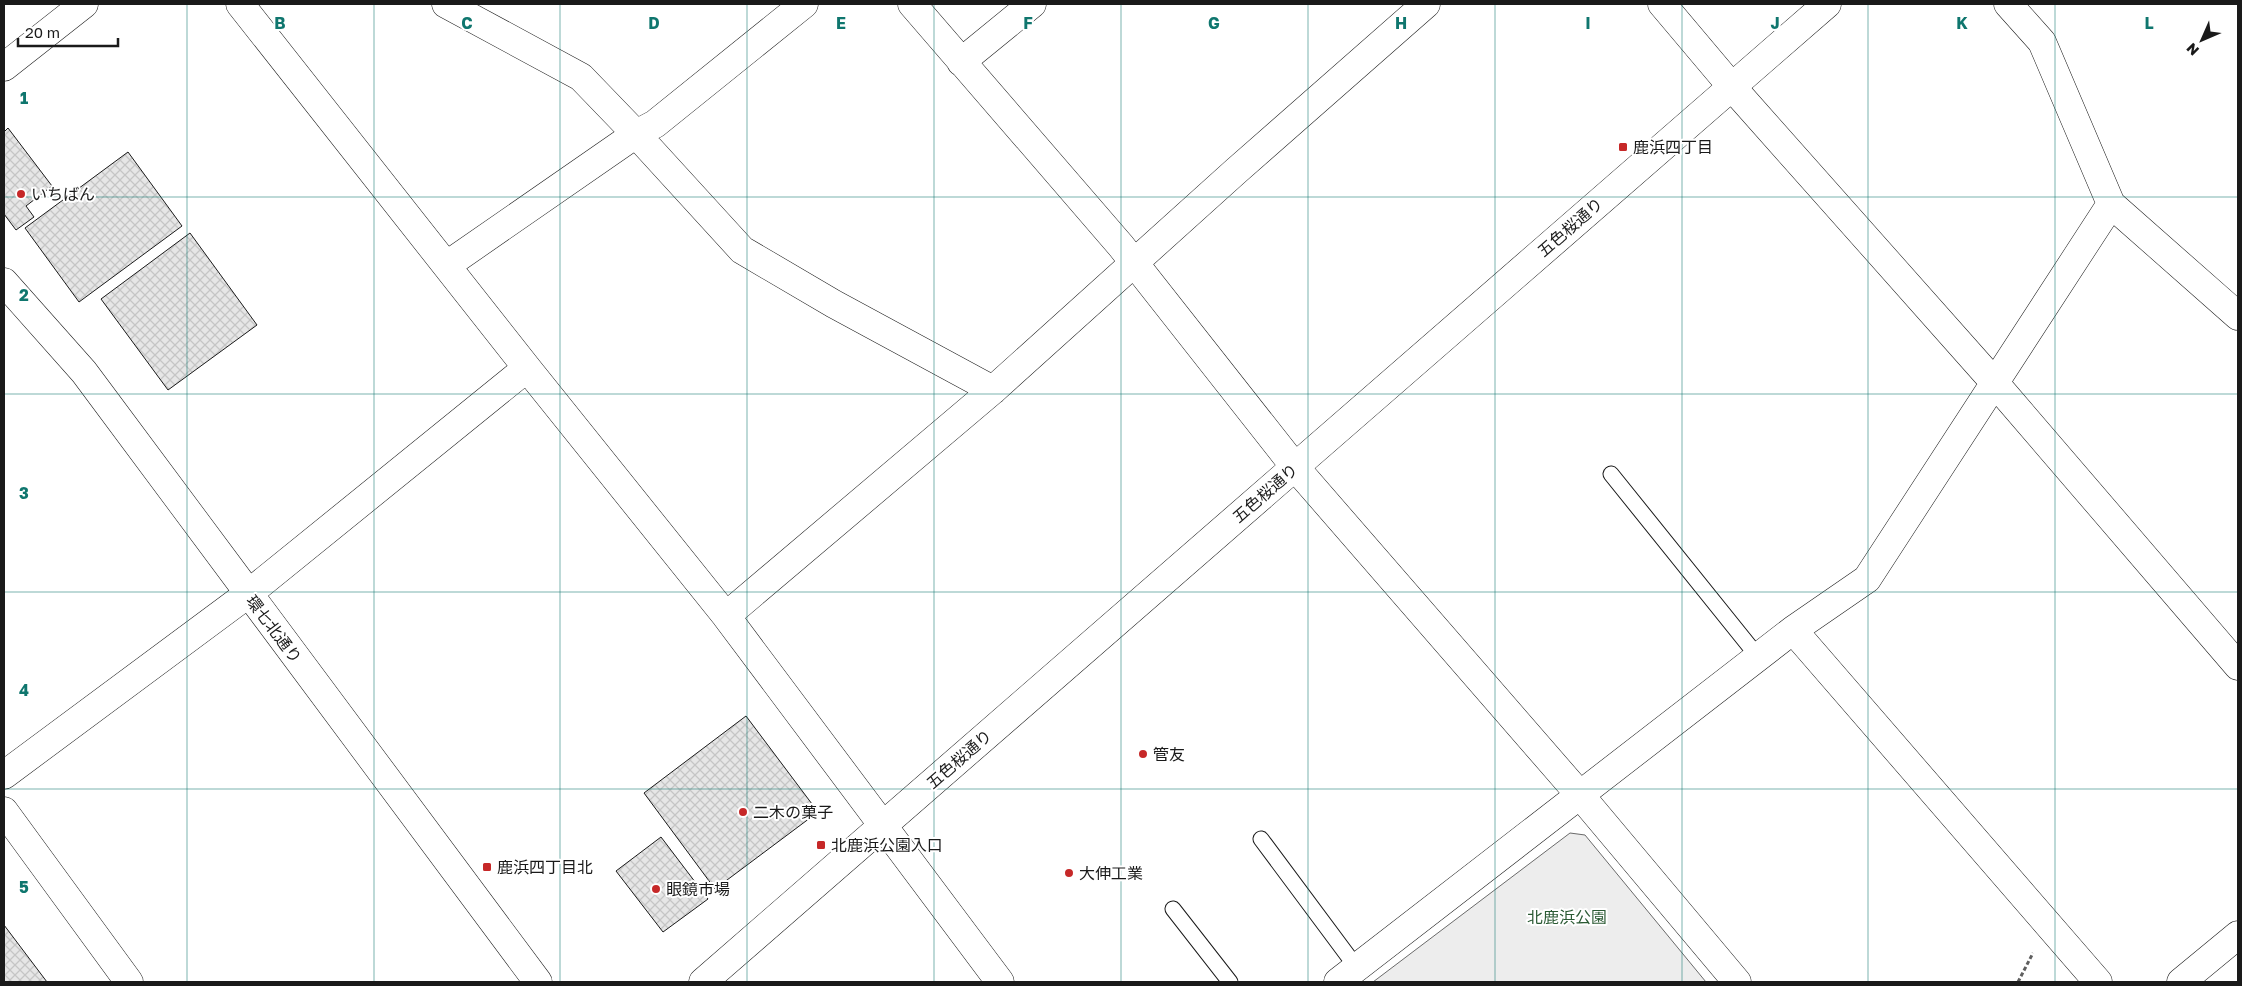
<svg xmlns="http://www.w3.org/2000/svg" width="2242" height="986" font-family="'Golos Text','Noto Sans JP',sans-serif">
	<defs>
		<pattern id="building-cross-hatch" width="8" height="8" patternUnits="userSpaceOnUse" patternTransform="scale(1.25)"><rect width="8" height="8" fill="#e6e6e6"/><path d="M0 0l8 8M0 8l8-8" fill="none" stroke="#c5c5c5"/></pattern>
	</defs>
	<rect width="100%" height="100%" fill="#fff"/>
	<path fill="#ededed" stroke="#6a6a6a" d="M1570,833L1585,835L1706,982H1373Z"/>
	<path fill="url(#building-cross-hatch)" stroke="#1a1a1a" d="M8,128L52,186L26,206L34,217L16,230L4,214V132Z
		M128,152L182,226L79,302L25,228Z
		M190,233L257,325L168,390L101,299Z
		M746,716L818,812L715,889L644,793Z
		M661,837L708,899L663,932L616,871Z
		M4,925L47,982H4Z"/>
	<g fill="none" stroke-linecap="round" stroke-linejoin="round">
		<defs>
			<path id="service" d="M1611,474L1759,658
				M1261,839L1357,968
				M1173,909L1230,982"/>
			<path id="minor" d="M240,4L527,368L726,616L1000,982
				M446,4L581,77L636,134L742,250L834,304L993,390
				M912,4L1121,246L1295,467L1580,795L1737,982
				M1662,4L1732,87L1994,382L2238,666
				M2008,4L2042,42L2111,204L2238,316
				M961,62L1032,4
				M4,67L84,4
				M447,265L636,134L655,124L804,4
				M726,616L993,390L1236,171L1426,4
				M1793,630L2098,982
				M4,775L248,594L527,368
				M4,811L129,982
				M1338,982L1793,630L1867,579L2111,204
				M2181,982L2238,935"/>
			<path id="tertiary" d="M4,282L84,372L538,982
				M703,982L1827,4"/>
		</defs>
		<use href="#service" stroke="#1a1a1a" stroke-width="17"/>
		<use href="#minor" stroke="#1a1a1a" stroke-width="29"/>
		<use href="#tertiary" stroke="#1a1a1a" stroke-width="29"/>
		<path stroke="#5f5f5f" stroke-width="3" stroke-dasharray="4 2.5" stroke-linecap="butt" d="M2018,982L2033,953"/>
		<use href="#service" stroke="#fff" stroke-width="15"/>
		<use href="#minor" stroke="#fff" stroke-width="28"/>
		<use href="#tertiary" stroke="#fff" stroke-width="28"/>
	</g>
	<path fill="none" stroke="#0f766e" stroke-width="1" stroke-opacity="0.55" d="M187,4V982M374,4V982M560,4V982M747,4V982M934,4V982M1121,4V982M1308,4V982M1495,4V982M1682,4V982M1868,4V982M2055,4V982M4,197H2238M4,394H2238M4,592H2238M4,789H2238"/>
	<g fill="#c62828" stroke="#fff" stroke-width="2">
		<rect x="1618" y="142" width="10" height="10" rx="2.5"/>
		<circle cx="21" cy="194" r="5"/>
		<circle cx="1143" cy="754" r="5"/>
		<circle cx="743" cy="812" r="5"/>
		<rect x="816" y="840" width="10" height="10" rx="2.5"/>
		<rect x="482" y="862" width="10" height="10" rx="2.5"/>
		<circle cx="1069" cy="873" r="5"/>
		<circle cx="656" cy="889" r="5"/>
	</g>
	<g text-anchor="middle" stroke-width="4" stroke-linejoin="round" paint-order="stroke">
		<g font-size="16" fill="#1a1a1a" stroke="#fff" text-anchor="start">
			<text x="1633" y="153">鹿浜四丁目</text>
			<text x="31" y="200">いちばん</text>
			<text x="1153" y="760">管友</text>
			<text x="753" y="818">二木の菓子</text>
			<text x="831" y="851">北鹿浜公園入口</text>
			<text x="497" y="873">鹿浜四丁目北</text>
			<text x="1079" y="879">大伸工業</text>
			<text x="666" y="895">眼鏡市場</text>
		</g>
		<g font-size="16" fill="#1a1a1a" stroke="#fff">
			<text transform="translate(1570 227) rotate(-41)" y="6">五色桜通り</text>
			<text transform="translate(1265 493) rotate(-41)" y="6">五色桜通り</text>
			<text transform="translate(274 629) rotate(53)" y="6">環七北通り</text>
			<text transform="translate(959 759) rotate(-41)" y="6">五色桜通り</text>
		</g>
		<g font-size="16" fill="#2b5a34" stroke="#fff">
			<text x="1567" y="923">北鹿浜公園</text>
		</g>
	</g>
	<g font-size="16" text-anchor="middle" font-weight="bold" fill="#0f766e" stroke="#fff" stroke-width="4" stroke-linejoin="round" paint-order="stroke">
		<text x="280" y="29">B</text>
		<text x="467" y="29">C</text>
		<text x="654" y="29">D</text>
		<text x="841" y="29">E</text>
		<text x="1028" y="29">F</text>
		<text x="1214" y="29">G</text>
		<text x="1401" y="29">H</text>
		<text x="1588" y="29">I</text>
		<text x="1775" y="29">J</text>
		<text x="1962" y="29">K</text>
		<text x="2149" y="29">L</text>
		<text x="24" y="104">1</text>
		<text x="24" y="301">2</text>
		<text x="24" y="499">3</text>
		<text x="24" y="696">4</text>
		<text x="24" y="893">5</text>
	</g>
	<rect width="2242" height="986" fill="none" stroke="#1a1a1a" stroke-width="10"/>
	<g transform="translate(2202 40) rotate(225)" stroke="#ffffff" stroke-width="4" paint-order="stroke">
	<path d="M0-4L9 19L0 12L-9 19Z" fill="#1a1a1a"/>
	<text y="-8" font-size="14" font-weight="bold" text-anchor="middle" fill="#1a1a1a">N</text>
	</g>
	<path d="M18 38v8h100v-8" fill="none" stroke="#1a1a1a" stroke-width="2.5"/>
	<text x="25" y="38" font-size="15" fill="#1a1a1a" stroke="#ffffff" stroke-width="4" paint-order="stroke">20 m</text>
</svg>
